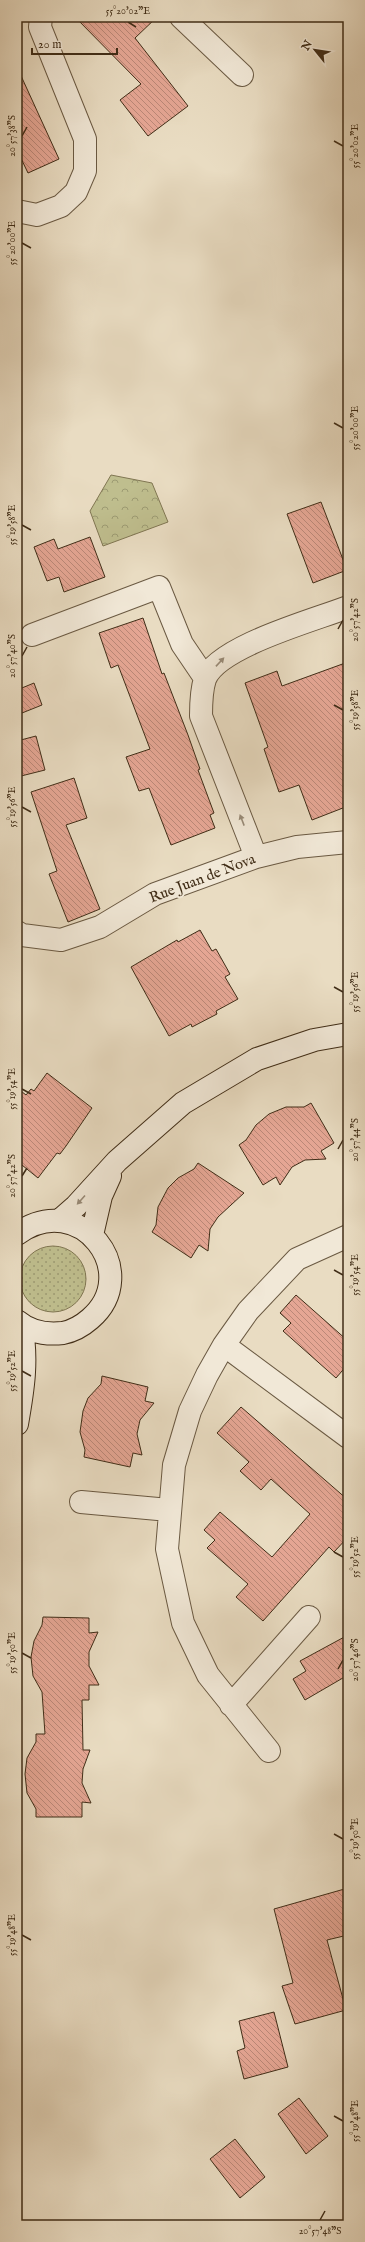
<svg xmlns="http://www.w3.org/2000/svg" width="365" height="2242" font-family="'IM FELL English',serif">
	<defs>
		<pattern id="grass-dots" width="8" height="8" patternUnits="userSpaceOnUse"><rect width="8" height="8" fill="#bfbe8e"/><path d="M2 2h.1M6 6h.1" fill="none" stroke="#9d9b73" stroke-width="1.8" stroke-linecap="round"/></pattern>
		<pattern id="forest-crowns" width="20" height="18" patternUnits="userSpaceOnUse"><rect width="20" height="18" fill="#bfbe8e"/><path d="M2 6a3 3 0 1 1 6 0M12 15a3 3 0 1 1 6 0" fill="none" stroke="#9d9b73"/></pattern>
		<pattern id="building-back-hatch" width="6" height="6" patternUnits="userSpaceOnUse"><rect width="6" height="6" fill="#e5a694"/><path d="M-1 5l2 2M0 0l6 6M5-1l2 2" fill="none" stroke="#bb8878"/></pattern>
	</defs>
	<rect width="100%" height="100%" fill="#e9dcc2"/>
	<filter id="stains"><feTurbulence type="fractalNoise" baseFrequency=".005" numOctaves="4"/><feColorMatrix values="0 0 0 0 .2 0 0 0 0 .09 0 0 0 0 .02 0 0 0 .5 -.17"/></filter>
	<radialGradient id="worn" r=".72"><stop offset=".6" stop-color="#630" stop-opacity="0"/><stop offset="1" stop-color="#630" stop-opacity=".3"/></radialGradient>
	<path fill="url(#grass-dots)" stroke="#807652" d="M20 1279a33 33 0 1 1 66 0a33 33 0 1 1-66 0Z"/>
	<path fill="url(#forest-crowns)" stroke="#807652" d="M111,475L152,483L168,522L103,546L90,511Z"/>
	<path fill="url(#building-back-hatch)" stroke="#402d17" d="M75,17H157L135,38L188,106L148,136L120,100L141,84Z
		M17,67L59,159L28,173L17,150Z
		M321,502L347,570L313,583L287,514Z
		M90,537L105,577L64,592L59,577L47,581L34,547L54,539L58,549Z
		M143,618L162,674L164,673L188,735L200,769L198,770L214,813L210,815L215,828L171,845L149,788L139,791L126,757L150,749L118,665L111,668L99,633Z
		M348,662V806L312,820L299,785L279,792L264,749L268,747L245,683L277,671L282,686Z
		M34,683L42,705L17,715V690Z
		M36,736L45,770L17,777V741Z
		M74,778L87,818L66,825L100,909L68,922L49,874L57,871L31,792Z
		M200,930L212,951L216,949L230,974L225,977L238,999L216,1011L217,1014L192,1027L191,1024L169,1036L131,967L177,940L178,942Z
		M47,1073L92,1108L66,1146L60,1154L57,1153L38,1178L17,1161V1088L26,1095L31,1089L34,1091Z
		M311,1103L334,1143L321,1151L326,1159L305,1160L292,1167L280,1185L276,1177L263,1185L239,1145L246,1140L256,1125L269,1114L286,1107H304Z
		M198,1163L244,1193L218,1217L210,1229L208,1251L199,1245L191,1258L152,1232L156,1225L158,1207L168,1188L178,1178L194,1169Z
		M296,1295L348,1341V1364L336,1378L283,1331L291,1323L280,1313Z
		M102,1376L148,1387L145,1401L154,1403L140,1420L137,1434L142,1455L133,1453L130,1467L84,1457L85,1450L80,1432L83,1411L88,1398L101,1384Z
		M241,1407L348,1500V1537L334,1552L329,1547L263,1621L236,1597L248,1584L207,1548L215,1540L204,1530L220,1512L272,1557L310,1514L271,1479L261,1490L240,1471L249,1462L217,1433Z
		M43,1617L89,1618V1633L98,1632L89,1652V1666L99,1685H89V1700H82L83,1750H90L83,1769L82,1783L91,1803L82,1802V1817H36V1809L27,1793L25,1774L27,1758L36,1742V1734H45L42,1692L33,1676L31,1657L34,1641L42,1625Z
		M348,1635V1675L305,1700L293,1679L306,1671L300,1661Z
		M348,1888V1935L327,1940L346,2010L295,2024L282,1986L293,1983L274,1909Z
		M274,2012L288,2067L244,2079L237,2051L245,2048L239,2021Z
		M299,2098L328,2136L306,2154L278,2114Z
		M235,2139L265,2177L240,2198L210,2159Z"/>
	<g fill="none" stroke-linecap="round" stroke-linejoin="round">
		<defs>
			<path id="street" d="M181,17L242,75
				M17,211L37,215L61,206L76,192L85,171V139L40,27L41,17
				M32,635L159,587L182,644L205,678
				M256,857L201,716C201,704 201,691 205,679C218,646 315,620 348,607
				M17,932L22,935L61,940L100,927L155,894L256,857L297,847L348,842
				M224,1345L348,1437
				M81,1502L169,1510
				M231,1705L309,1617
				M269,1751L208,1675L183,1623L167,1549L174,1465L190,1411L207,1375L224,1345L248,1311L297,1259L348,1236"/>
			<path id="secondary" d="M60,1220L76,1206L117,1161L183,1103L257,1059L314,1040L348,1034
				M17,1234C80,1188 144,1273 90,1319C82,1326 73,1331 63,1333C46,1335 30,1332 17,1321
				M92,1235L101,1196L110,1176
				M17,1424C23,1390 28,1359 21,1325"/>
		</defs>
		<use href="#street" stroke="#6a5942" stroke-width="24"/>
		<use href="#secondary" stroke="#402d17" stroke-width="24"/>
		<use href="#street" stroke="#f1e8d7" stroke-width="22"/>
		<use href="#secondary" stroke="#f1e8d7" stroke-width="22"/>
	</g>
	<defs><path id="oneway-solid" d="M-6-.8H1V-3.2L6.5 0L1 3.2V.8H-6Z"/></defs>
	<g fill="#988a77">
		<use href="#oneway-solid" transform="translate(220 662) rotate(-47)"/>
		<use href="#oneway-solid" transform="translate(242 820) rotate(-111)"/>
		<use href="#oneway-solid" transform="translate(81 1200) rotate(132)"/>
	</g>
	<path fill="none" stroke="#402d17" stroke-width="1.5" d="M128,22L136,27M22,136L27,127M334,141L343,146M22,243L31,248M334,423L343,428M22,525L31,530M338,629L343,620M22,656L27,647M334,705L343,710M22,807L31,812M334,987L343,992M22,1089L31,1094M338,1149L343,1140M22,1176L27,1168M334,1270L343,1275M22,1371L31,1376M334,1552L343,1557M22,1653L31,1658M338,1669L343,1660M334,1834L343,1839M22,1935L31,1940M334,2116L343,2121M320,2220L325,2211"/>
	<g text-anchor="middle" stroke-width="4" stroke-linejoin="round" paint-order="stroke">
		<g font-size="15" fill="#402d17" stroke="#f1e8d7">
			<text transform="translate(202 878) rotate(-21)" y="5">Rue Juan de Nova</text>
		</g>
	</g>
	<rect width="365" height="2242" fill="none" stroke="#e9dcc2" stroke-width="44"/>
	<g transform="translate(315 50) rotate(300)" stroke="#f1e8d7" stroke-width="3" paint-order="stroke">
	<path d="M0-3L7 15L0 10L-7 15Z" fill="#402d17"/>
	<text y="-6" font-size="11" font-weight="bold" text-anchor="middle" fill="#402d17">N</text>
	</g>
	<path d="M32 48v6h85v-6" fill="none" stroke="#402d17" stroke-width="2"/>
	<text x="38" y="48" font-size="12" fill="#402d17" stroke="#f1e8d7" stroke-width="3" paint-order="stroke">20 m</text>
	<rect x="22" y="22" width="321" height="2198" fill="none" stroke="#402d17" stroke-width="1.5"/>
	<g font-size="10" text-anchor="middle" fill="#402d17">
		<text x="128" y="14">55°20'02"E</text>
		<text transform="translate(11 136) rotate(-90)" y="4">20°57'38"S</text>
		<text transform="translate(354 146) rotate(-90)" y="4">55°20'02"E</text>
		<text transform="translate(11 243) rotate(-90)" y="4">55°20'00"E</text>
		<text transform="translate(354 428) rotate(-90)" y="4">55°20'00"E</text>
		<text transform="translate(11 525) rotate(-90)" y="4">55°19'58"E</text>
		<text transform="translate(354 620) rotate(-90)" y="4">20°57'42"S</text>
		<text transform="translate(11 656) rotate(-90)" y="4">20°57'40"S</text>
		<text transform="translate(354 710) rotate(-90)" y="4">55°19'58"E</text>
		<text transform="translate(11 807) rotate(-90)" y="4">55°19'56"E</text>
		<text transform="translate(354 992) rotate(-90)" y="4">55°19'56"E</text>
		<text transform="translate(11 1089) rotate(-90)" y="4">55°19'54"E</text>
		<text transform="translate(354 1140) rotate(-90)" y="4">20°57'44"S</text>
		<text transform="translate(11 1176) rotate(-90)" y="4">20°57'42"S</text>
		<text transform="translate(354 1275) rotate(-90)" y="4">55°19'54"E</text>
		<text transform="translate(11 1371) rotate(-90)" y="4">55°19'52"E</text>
		<text transform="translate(354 1557) rotate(-90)" y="4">55°19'52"E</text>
		<text transform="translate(11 1653) rotate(-90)" y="4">55°19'50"E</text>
		<text transform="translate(354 1660) rotate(-90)" y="4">20°57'46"S</text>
		<text transform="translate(354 1839) rotate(-90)" y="4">55°19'50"E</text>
		<text transform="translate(11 1935) rotate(-90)" y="4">55°19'48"E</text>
		<text transform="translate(354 2121) rotate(-90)" y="4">55°19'48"E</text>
		<text x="320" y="2234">20°57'48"S</text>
	</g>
	<rect width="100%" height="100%" filter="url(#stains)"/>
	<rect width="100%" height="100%" fill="url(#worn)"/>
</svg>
